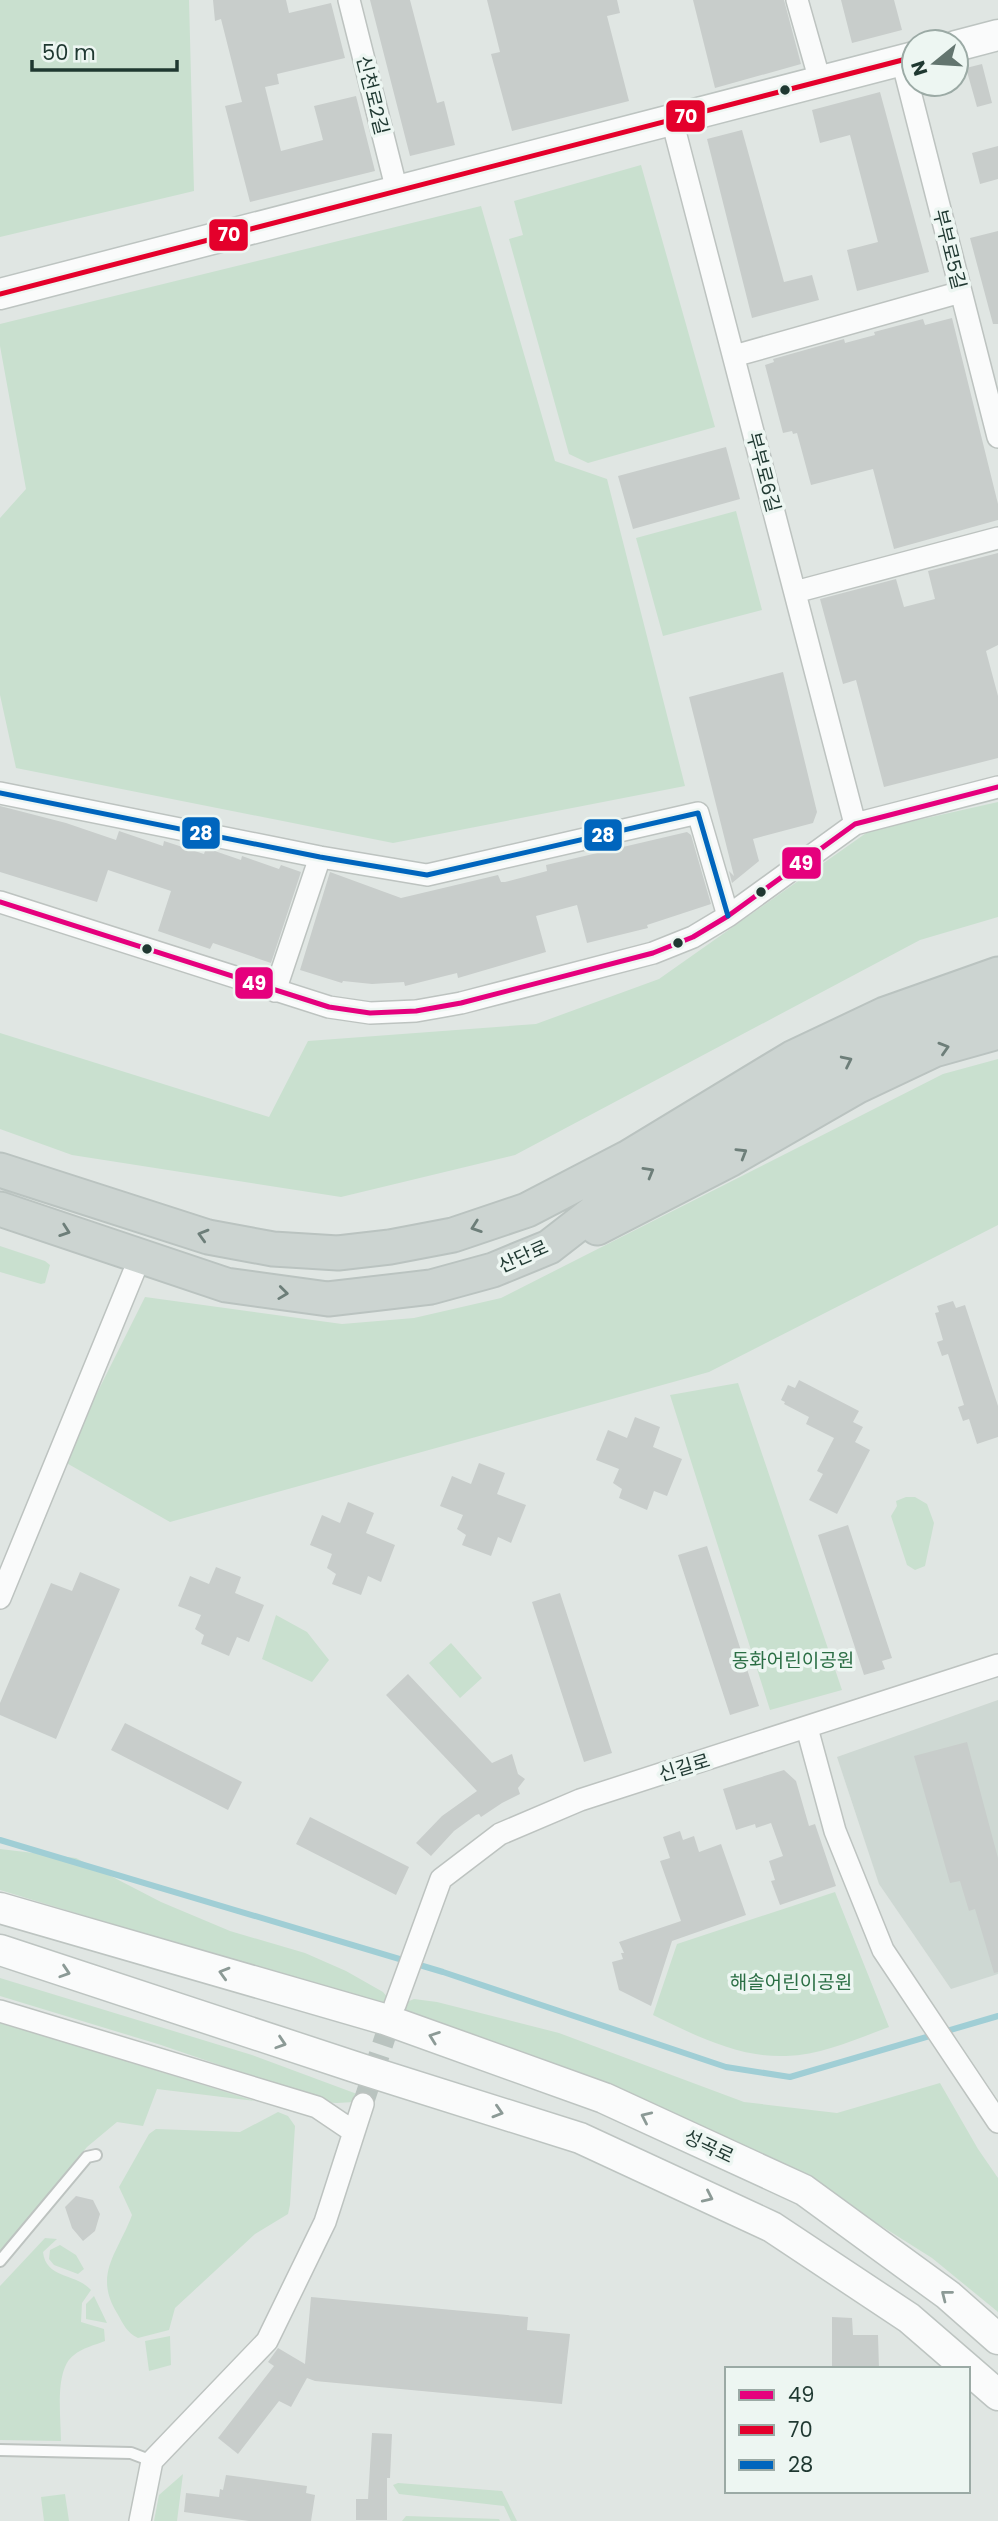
<svg xmlns="http://www.w3.org/2000/svg" width="998" height="2521" font-family="Poppins,'Noto Sans KR',sans-serif">
	<rect width="100%" height="100%" fill="#e0e6e3"/>
	<path fill="#ced8d3" d="M998,1700V1974L951,1989L879,1884L837,1757Z"/>
	<path fill="#c9e0cf" d="M0,0H189L194,191L0,237Z
		M641,165L715,427L588,463L569,454L509,239L523,235L514,201Z
		M481,206L555,461L607,479L685,786L393,843L16,768L0,695V518L26,489L0,346V324Z
		M736,511L762,610L663,636L636,538Z
		M998,802V917L920,940L515,1155L341,1197L72,1155L0,1129V1033L269,1117L308,1041L536,1024L659,979L869,831Z
		M998,1059V1225L709,1372L170,1522L63,1461L145,1297L342,1324L414,1318L501,1298L943,1074Z
		M0,1246L45,1261L50,1265L45,1283L41,1284L0,1272Z
		M738,1383L842,1690L770,1710L670,1395Z
		M906,1497H915L927,1504L934,1523L925,1566L915,1570L907,1565L891,1516L897,1506L896,1501Z
		M276,1615L307,1632L329,1660L312,1682L262,1659Z
		M451,1643L482,1678L460,1698L429,1663Z
		M0,1849L76,1858L161,1902L230,1931L305,1953L346,1971L383,1992L390,2000L402,2004L414,1999L437,2002L559,2033L744,2102L837,2113L940,2083L978,2149L998,2178V2312L932,2258L791,2169L207,1953L0,1890Z
		M835,1892L889,2027C856,2039 822,2055 786,2056C739,2058 694,2035 653,2015L677,1944Z
		M0,1978L252,2055L357,2094L355,2102C345,2102 337,2104 328,2102L161,2045L0,1996Z
		M0,2022L255,2101L157,2089L143,2126L117,2122L87,2147L0,2253Z
		M278,2112L288,2116L295,2126L290,2205L288,2214L255,2234L175,2308L169,2330L138,2338C126,2332 124,2325 117,2313C93,2274 118,2253 132,2215L119,2187L149,2134L156,2129L240,2132Z
		M45,2238L57,2239L43,2252C46,2279 76,2273 91,2290L82,2303L81,2322L104,2329L105,2341C95,2345 82,2348 74,2355C54,2369 61,2418 61,2441L0,2440V2286Z
		M60,2245L76,2255L84,2269L78,2274L54,2265L49,2259L50,2250Z
		M94,2296L107,2323L86,2319V2304Z
		M170,2336L171,2365L149,2371L145,2341Z
		M183,2474L177,2521H154L159,2495Z
		M398,2483L502,2491L517,2521H511L504,2506L399,2494L393,2485Z
		M65,2494L69,2521H44L41,2497Z
		M406,2516L499,2519L500,2521H402Z"/>
	<g fill="none" stroke-linecap="round" stroke-linejoin="round">
		<path stroke="#a0ced5" stroke-width="6" d="M0,1840L443,1972L726,2067L790,2077L998,2016"/>
	</g>
	<path fill="#c8cdcb" d="M213,0H286L289,13L331,3L345,58L277,74L279,84L265,87L281,151L323,140L314,106L356,96L375,171L250,202L225,106L242,102L221,19L215,21Z
		M370,0H410L437,103L444,101L455,145L410,156Z
		M487,0H617L620,13L607,16L629,101L512,131L491,54L500,52Z
		M693,0H784L801,64L715,88Z
		M841,0H894L902,30L852,43Z
		M982,64L992,103L977,107L966,68Z
		M880,92L929,272L857,291L847,250L878,242L850,135L820,143L812,110Z
		M742,130L784,282L812,275L819,300L752,318L707,139Z
		M998,146V179L980,184L972,153Z
		M998,231V324H993L970,238Z
		M952,318L998,504V520L894,549L873,469L811,485L797,433L793,434L792,431L783,433L765,365L774,362L773,359L844,339L845,343L875,335L874,332L923,319L925,325Z
		M726,447L740,499L633,529L618,476Z
		M998,553V645L986,651L998,696V758L884,787L856,680L843,684L820,599L896,579L904,607L935,599L928,571Z
		M783,672L817,812L813,823L753,839L759,861L732,883L729,871L734,876L689,697Z
		M0,806L66,823L116,840L119,831L163,846L164,841L204,854L206,848L241,860L242,856L279,869L281,865L301,872L271,963L213,943L210,949L158,931L171,891L108,870L97,902L0,872Z
		M687,832L691,835L711,904L647,925L648,928L587,943L577,905L536,916L546,952L458,978L457,973L405,986L404,982L372,984L343,981L342,983L300,970L330,872L401,898L498,875L501,882H505L547,871L546,865Z
		M953,1301L956,1308L965,1305L998,1406V1437L977,1444L969,1419L963,1421L958,1407L964,1405L948,1354L942,1356L937,1342L943,1340L935,1313L939,1312L937,1306Z
		M799,1380L859,1411L853,1422L863,1427L855,1442L870,1450L837,1514L809,1500L823,1474L817,1471L834,1438L806,1424L809,1417L784,1404L785,1402L781,1400L788,1385L795,1388Z
		M635,1417L660,1427L653,1447L682,1459L667,1496L654,1491L647,1510L619,1498L622,1489L613,1483L619,1469L596,1460L608,1430L627,1438Z
		M479,1463L505,1473L497,1494L526,1505L511,1543L498,1537L491,1556L462,1545L466,1535L457,1529L463,1515L440,1506L452,1476L471,1484Z
		M348,1502L374,1513L366,1533L395,1545L381,1582L368,1576L361,1595L332,1584L336,1574L327,1568L332,1554L310,1545L322,1515L340,1523Z
		M848,1525L892,1658L882,1661L885,1669L864,1675L818,1535Z
		M707,1546L759,1706L730,1715L678,1555Z
		M216,1567L241,1577L235,1593L264,1605L249,1642L237,1637L229,1656L201,1644L204,1635L195,1629L201,1615L178,1606L190,1576L209,1584Z
		M80,1572L120,1589L56,1739L0,1715V1703L51,1583L72,1591Z
		M560,1593L612,1753L584,1762L532,1602Z
		M408,1674L492,1763L512,1754L518,1774L525,1779L518,1788L520,1794L502,1803L481,1817L479,1814L476,1815L454,1831L431,1856L416,1843L442,1816L477,1791L386,1695Z
		M125,1723L242,1782L228,1810L111,1750Z
		M967,1742L998,1858V1972L994,1973L975,1909L969,1911L960,1881L950,1883L914,1756Z
		M784,1770L796,1781L809,1826L815,1824L836,1886L780,1905L771,1881L775,1880L769,1861L783,1856L771,1823L756,1828L755,1824L736,1830L723,1789Z
		M310,1817L409,1867L396,1895L296,1844Z
		M680,1831L683,1840L694,1836L699,1852L721,1844L746,1915L672,1941L651,2006L619,1990L612,1962L623,1959L621,1953H624L619,1942L681,1921L660,1861L670,1858L663,1837Z
		M76,2196L93,2200L100,2214L95,2231L83,2241L72,2228L65,2207Z
		M311,2297L528,2317L527,2330L570,2334L562,2404L315,2381L307,2378L291,2407L279,2401L238,2454L218,2438L274,2366L268,2362L278,2348L305,2364Z
		M832,2317L852,2318L853,2335H878L879,2369H832Z
		M372,2433L392,2434L390,2478H387V2520H356V2499H368Z
		M226,2475L307,2486L306,2493L315,2495L311,2521H249L184,2512L186,2493L219,2497L220,2489L223,2490Z"/>
	<g fill="none" stroke-linecap="round" stroke-linejoin="round">
		<path stroke="#b9c3bf" stroke-width="21" stroke-dasharray="21 10" stroke-linecap="butt" d="M363,2104L394,2010"/>
		<defs>
			<path id="lane" d="M0,2261L87,2157L96,2155
				M0,2450L131,2453L152,2461"/>
			<path id="street" d="M349,0L397,191
				M797,0L820,81
				M902,60L998,437
				M672,120L855,824
				M734,356L961,292
				M795,592L998,538
				M0,793L320,857L427,875L698,813L728,916
				M0,902L329,1007L370,1013L416,1011L461,1003L653,953L693,937L728,916L855,824L998,787
				M275,991L320,857
				M0,1598L140,1257
				M807,1728L835,1831L883,1950L998,2122
				M395,2005L441,1879L500,1834L580,1800L998,1665
				M0,2011L317,2107L354,2132
				M140,2521L152,2461L267,2341L325,2222L363,2104"/>
			<path id="secondary" d="M956,46L998,35
				M0,294L914,57
				M0,1908L384,2019L604,2098L804,2190L948,2295L998,2339
				M0,1950L361,2069L580,2138L772,2227L909,2318L968,2369
				M968,2369L998,2395"/>
			<path id="primary" d="M0,1170L208,1237L273,1249L338,1253L390,1247L453,1235L527,1210L627,1158L792,1058L885,1014L998,974
				M0,1209L226,1285L328,1299L431,1287L493,1270L549,1247L634,1181L781,1096L849,1059L970,1008L998,1001
				M597,1228L731,1159L858,1086L934,1050L998,1032"/>
		</defs>
		<use href="#lane" stroke="#bdc3c0" stroke-width="14"/>
		<use href="#street" stroke="#bdc3c0" stroke-width="24"/>
		<use href="#secondary" stroke="#bdc4c1" stroke-width="33"/>
		<use href="#primary" stroke="#bac3c0" stroke-width="37"/>
		<use href="#lane" stroke="#fafbfb" stroke-width="10"/>
		<use href="#street" stroke="#fafbfb" stroke-width="21"/>
		<use href="#secondary" stroke="#fafbfb" stroke-width="30"/>
		<use href="#primary" stroke="#ccd4d1" stroke-width="33"/>
		<defs>
			<path id="bus-1" d="M0,902L329,1007L370,1013L416,1011L461,1003L653,953L693,937L728,916L855,824L998,787"/>
			<path id="bus-2" d="M0,294L914,57"/>
			<path id="bus-3" d="M0,793L320,857L427,875L698,813L728,916"/>
		</defs>
		<use href="#bus-1" stroke="#edf6f2" stroke-width="10"/>
		<use href="#bus-2" stroke="#edf6f2" stroke-width="10"/>
		<use href="#bus-3" stroke="#edf6f2" stroke-width="10"/>
		<use href="#bus-1" stroke="#e5007d" stroke-width="5"/>
		<use href="#bus-2" stroke="#e4002b" stroke-width="5"/>
		<use href="#bus-3" stroke="#0065bd" stroke-width="5"/>
	</g>
	<defs><path id="oneway-chevron" d="M-2-3.5L2.5 0L-2 3.5" fill="none" stroke-width="1.6" stroke-linecap="round" stroke-linejoin="round" transform="scale(1.75)"/></defs>
	<g stroke="#6d7e79">
		<use href="#oneway-chevron" transform="translate(944 1048) rotate(-17)"/>
		<use href="#oneway-chevron" transform="translate(847 1061) rotate(-26)"/>
		<use href="#oneway-chevron" transform="translate(742 1153) rotate(-31)"/>
		<use href="#oneway-chevron" transform="translate(649 1172) rotate(-30)"/>
		<use href="#oneway-chevron" transform="translate(476 1227) rotate(161)"/>
		<use href="#oneway-chevron" transform="translate(65 1231) rotate(19)"/>
		<use href="#oneway-chevron" transform="translate(203 1235) rotate(-164)"/>
		<use href="#oneway-chevron" transform="translate(283 1293) rotate(7)"/>
	</g>
	<g stroke="#8c9a96">
		<use href="#oneway-chevron" transform="translate(65 1972) rotate(18)"/>
		<use href="#oneway-chevron" transform="translate(224 1973) rotate(-164)"/>
		<use href="#oneway-chevron" transform="translate(434 2037) rotate(-160)"/>
		<use href="#oneway-chevron" transform="translate(281 2043) rotate(18)"/>
		<use href="#oneway-chevron" transform="translate(498 2112) rotate(17)"/>
		<use href="#oneway-chevron" transform="translate(646 2117) rotate(-155)"/>
		<use href="#oneway-chevron" transform="translate(708 2197) rotate(25)"/>
		<use href="#oneway-chevron" transform="translate(946 2295) rotate(-142)"/>
	</g>
	<g fill="#1f3831" stroke="#edf6f2" stroke-width="2.5">
		<circle cx="785" cy="90" r="6"/>
		<circle cx="761" cy="892" r="6"/>
		<circle cx="678" cy="943" r="6"/>
		<circle cx="147" cy="949" r="6"/>
	</g>
	<g text-anchor="middle" stroke-width="7" stroke-linejoin="round" paint-order="stroke">
		<g font-size="19" fill="#1f3831" stroke="#edf6f2">
			<text transform="translate(373 95) rotate(76)" y="7">신천로2길</text>
			<text transform="translate(950 249) rotate(76)" y="7">부부로5길</text>
			<text transform="translate(764 472) rotate(75)" y="7">부부로6길</text>
			<text transform="translate(523 1256) rotate(-24)" y="7">산단로</text>
			<text transform="translate(684 1767) rotate(-17)" y="7">신길로</text>
			<text transform="translate(709 2146) rotate(25)" y="7">성곡로</text>
		</g>
		<g font-size="19" fill="#2a6e44" stroke="#edf6f2">
			<text x="793" y="1667">동화어린이공원</text>
			<text x="791" y="1989">해솔어린이공원</text>
		</g>
	</g>
	<g stroke="#edf6f2" stroke-width="2.5">
		<rect x="665" y="99" width="41" height="34" rx="7" fill="#e4002b"/>
		<rect x="208" y="218" width="41" height="34" rx="7" fill="#e4002b"/>
		<rect x="181" y="816" width="40" height="34" rx="7" fill="#0065bd"/>
		<rect x="583" y="818" width="40" height="34" rx="7" fill="#0065bd"/>
		<rect x="781" y="846" width="41" height="34" rx="7" fill="#e5007d"/>
		<rect x="234" y="966" width="40" height="34" rx="7" fill="#e5007d"/>
	</g>
	<g font-size="19" text-anchor="middle" font-weight="bold" fill="#fff">
		<text x="686" y="123">70</text>
		<text x="229" y="241">70</text>
		<text x="201" y="840">28</text>
		<text x="603" y="842">28</text>
		<text x="801" y="870">49</text>
		<text x="254" y="990">49</text>
	</g>
	<rect x="725" y="2367" width="245" height="126" fill="#edf6f2" stroke="#9baaa5" stroke-width="2"/>
	<rect x="739" y="2390" width="35" height="10" fill="#e5007d" stroke="#9baaa5" stroke-width="2"/>
	<text x="788" y="2402" font-size="21" fill="#1f3831">49</text>
	<rect x="739" y="2425" width="35" height="10" fill="#e4002b" stroke="#9baaa5" stroke-width="2"/>
	<text x="788" y="2437" font-size="21" fill="#1f3831">70</text>
	<rect x="739" y="2460" width="35" height="10" fill="#0065bd" stroke="#9baaa5" stroke-width="2"/>
	<text x="788" y="2472" font-size="21" fill="#1f3831">28</text>
	<g transform="translate(935 63) rotate(252)"><circle r="33" fill="#edf6f2" stroke="#9baaa5" stroke-width="2"/>
	<path d="M0-5L12 26L0 18L-12 26Z" fill="#63756f"/>
	<text y="-10" font-size="19" font-weight="bold" text-anchor="middle" fill="#1f3831">N</text>
	</g>
	<path d="M32 60v10h145v-10" fill="none" stroke="#1f3831" stroke-width="3.5"/>
	<text x="42" y="60" font-size="21" fill="#1f3831" stroke="#edf6f2" stroke-width="5" paint-order="stroke">50 m</text>
</svg>
